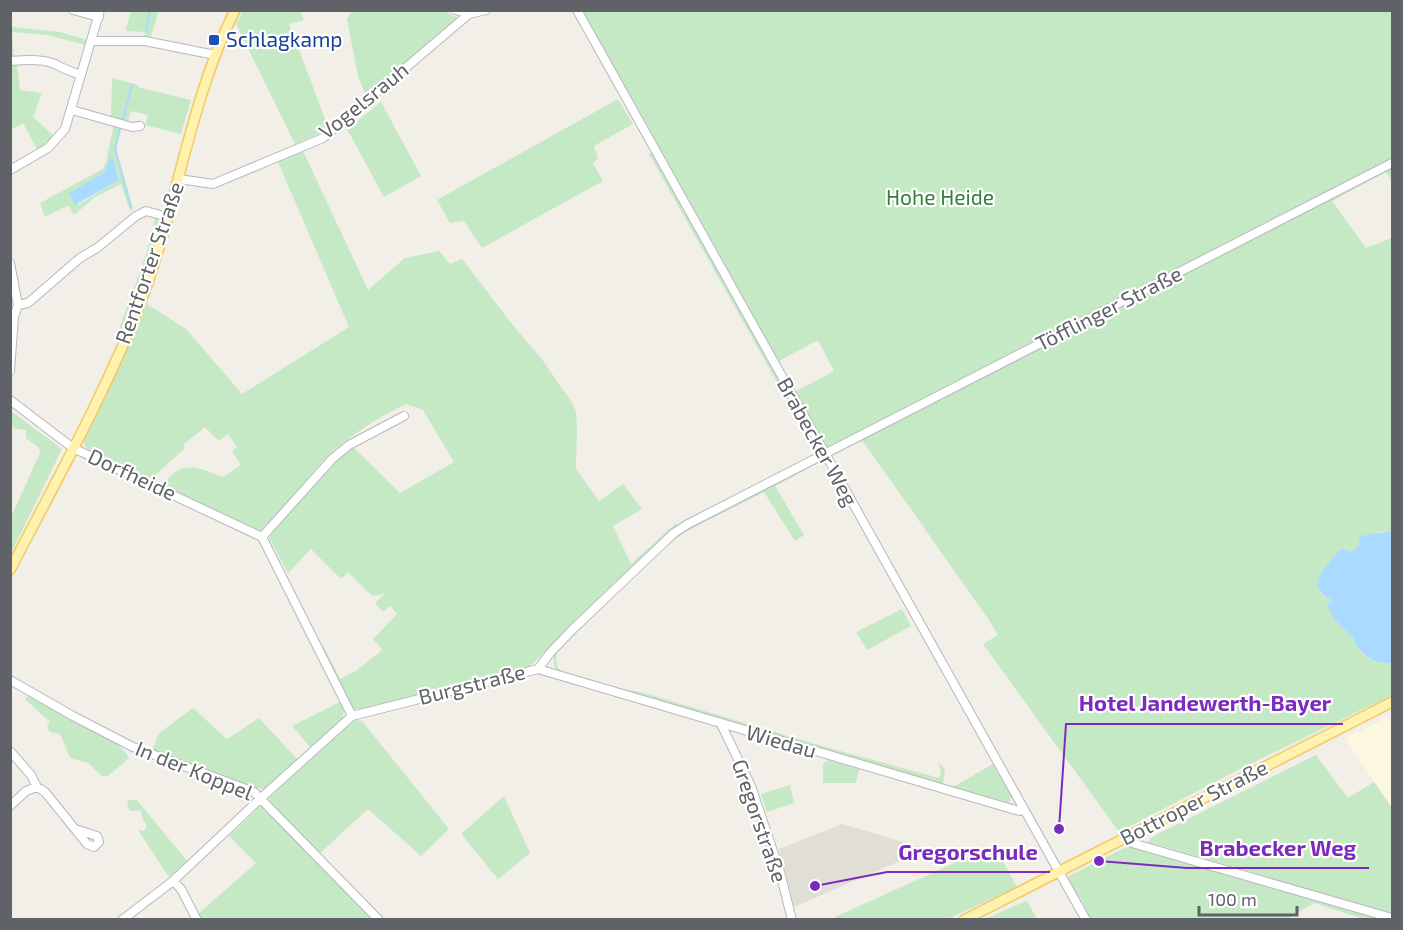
<svg xmlns="http://www.w3.org/2000/svg" width="1403" height="930" font-family="'Exo 2',sans-serif">
	<rect width="100%" height="100%" fill="#f1efe8"/>
	<path fill="#fef7e0" d="M1386,717L1392,725V808L1345,738L1359,731L1360,732Z"/>
	<path fill="#e1ded6" d="M842,824L924,848L925,850L794,907L779,849Z"/>
	<path fill="#c5e8c5" fill-rule="evenodd" d="M353,10L444,11L457,17L455,23L367,98L358,76L347,19Z
		M131,11H159L150,39L144,38L145,32L127,31L126,28Z
		M243,11H300L304,20L289,24L329,129L295,144L236,24Z
		M583,11H1392V182L1386,172L1332,201L1366,248L1392,238V531L1378,532L1350,552L1341,548C1327,566 1301,587 1333,601L1335,620L1354,638C1354,648 1368,659 1377,662C1382,663 1388,663 1392,663V695L1238,770L1119,832L983,644L998,635L989,620L862,440L945,398L942,392L826,448L795,392L834,371L818,340L779,361Z
		M10,14L11,27L60,32L87,40L86,45L47,35L12,32L14,57H11Z
		M17,65L20,90L42,93L33,117L55,137L37,149L23,123L11,130V66Z
		M112,78L138,85V87L191,100L181,134L145,125L148,115L131,111L128,121L111,117Z
		M618,99L633,124L594,146L598,158L593,164L603,181L482,248L464,221L450,223L437,200Z
		M381,102L421,176L384,197L347,129Z
		M114,124L122,126L116,149L133,208L130,211L121,184L95,197L74,215L69,205L45,217L40,203L103,169L106,162ZM114,161L119,180L78,205L69,194L105,172Z
		M303,151L368,290L405,258L439,251L450,264L462,259L516,329L541,358L571,401L576,412L577,425L576,469L599,501L623,484L642,509L613,526L631,564L676,523L677,527L529,667L361,710L350,708L321,648L323,645L340,679L356,671L382,650L386,654L373,639L397,614L390,606L383,612L375,603L387,592L383,594L372,596L348,572L341,579L311,549L288,573L269,538C274,520 334,460 350,449L354,448L400,493L454,462L423,410L406,404C377,418 348,436 325,459C303,481 285,513 261,532L159,483V481L165,483C182,459 199,468 223,477L241,465L232,451L237,447L228,434L219,441L205,427L184,444V449L153,477L155,480L151,481L95,454L85,447L84,439L147,304L186,329L242,394L349,327L278,162Z
		M652,152L818,449L816,455L686,522L682,520H686L815,454L814,448L649,154Z
		M155,218L160,221L141,281L121,333L118,332L147,252Z
		M11,411L62,449L11,553V517L40,453L39,448L26,438V430L13,428V426L11,425Z
		M797,472L798,474L775,486L804,535L795,541L764,492L685,532L661,550L557,652L556,658L557,667L562,671L622,689L641,692L822,746L939,778L941,771L938,761L945,770L943,784L870,763L867,764L856,759L846,757L558,672L554,666V653L668,541L684,529Z
		M902,609L911,626L867,650L856,632Z
		M30,694C51,706 122,739 129,758L108,776H102L88,763L70,758L60,734L50,732L47,726L50,722L25,699Z
		M340,702L344,711L342,719L310,747L292,726Z
		M193,708L227,739L259,718L297,759L266,788L260,789L152,751L159,733Z
		M355,720L362,721L449,829L421,856L368,809L319,854L269,802L270,797Z
		M1316,755L1348,798L1374,782L1392,808V913L1148,842L1152,837Z
		M828,760L859,769L856,783H823V764Z
		M993,764L1012,797L1008,803L953,787Z
		M790,785L794,803L767,812L761,794Z
		M504,796L530,853L498,879L461,834Z
		M129,800H137L187,861L169,877L138,830L144,831L147,826L142,817L141,810L130,811L127,805Z
		M263,804L376,919L201,920L198,914L256,863L229,836Z
		M994,845L1017,887L948,919H836L835,917Z
		M1128,846H1132L1387,919H1364L1314,903L1287,919H1090C1087,914 1085,906 1082,901C1078,893 1067,888 1069,876Z
		M1027,901L1037,919H985L1026,901Z"/>
	<path fill="#aadaff" d="M110,158H113L119,180L75,205L69,193L105,172Z
		M1392,531V663C1388,663 1381,663 1377,662C1368,658 1354,648 1354,638L1335,620L1327,605L1333,601C1301,586 1327,566 1341,548L1350,552L1359,545L1360,536Z"/>
	<g fill="none" stroke-linecap="round" stroke-linejoin="round">
		<path stroke="#aadaff" stroke-width="2" d="M146,31L150,10
			M123,119L132,84
			M120,128L115,149L131,207"/>
		<defs>
			<path id="minor" d="M73,10L99,17
				M456,10L469,14L486,10
				M577,10L1086,920
				M92,41H145L215,55
				M10,61C25,60 46,58 59,66C66,70 73,72 81,75
				M72,110L132,127L140,126
				M10,170L48,148L65,129L100,10
				M179,179L213,184L323,138L469,14
				M10,263L18,305L14,317L10,371
				M18,305L28,303L80,258L97,248L136,216L146,211L168,217
				M10,400L73,448L262,537L352,716
				M262,537L332,459L349,445L404,416
				M538,669L1012,809L1020,811L1024,809
				M10,680L73,716L133,747L254,792L379,920
				M721,724L751,786L780,872L792,920
				M10,751L31,775L37,787L45,792L87,844L94,847L99,842L97,836L75,829
				M10,806L26,791L37,787
				M1127,838L1132,843L1392,918
				M173,881L181,889L197,920
				M122,920L173,881L261,798L352,716L538,669L550,653L572,630L674,533L688,524L1392,163"/>
			<path id="major" d="M10,570C55,483 104,396 140,304C177,209 189,102 235,10
				M964,920L1392,702"/>
		</defs>
		<use href="#minor" stroke="#b5b8bc" stroke-width="10"/>
		<use href="#major" stroke="#f2c960" stroke-width="12"/>
		<use href="#minor" stroke="#fff" stroke-width="8"/>
		<use href="#major" stroke="#fff2af" stroke-width="9"/>
	</g>
	<rect fill="#1a4fb4" stroke="#fff" stroke-width="2" x="208" y="34" width="12" height="12" rx="3"/>
	<g text-anchor="middle" stroke-width="4.5" stroke-linejoin="round" paint-order="stroke">
		<g font-size="21" fill="#164399" stroke="#fff" text-anchor="start">
			<text x="226" y="47">Schlagkamp</text>
		</g>
		<g font-size="21" fill="#5f6368" stroke="#fff">
			<text transform="translate(364 101) rotate(-39)" y="7">Vogelsrauh</text>
			<text transform="translate(150 263) rotate(-71)" y="7">Rentforter Straße</text>
			<text transform="translate(1109 309) rotate(-27)" y="7">Töfflinger Straße</text>
			<text transform="translate(817 442) rotate(61)" y="7">Brabecker Weg</text>
			<text transform="translate(132 475) rotate(25)" y="7">Dorfheide</text>
			<text transform="translate(472 685) rotate(-14)" y="7">Burgstraße</text>
			<text transform="translate(781 742) rotate(16)" y="7">Wiedau</text>
			<text transform="translate(194 771) rotate(22)" y="7">In der Koppel</text>
			<text transform="translate(1194 803) rotate(-27)" y="7">Bottroper Straße</text>
			<text transform="translate(759 821) rotate(71)" y="7">Gregorstraße</text>
		</g>
		<g font-size="21" fill="#348238" stroke="#fff">
			<text x="940" y="205">Hohe Heide</text>
		</g>
	</g>
	<path fill="none" stroke="#7b2cbf" stroke-width="2" d="M1059 829L1066 724H1343M1099 861L1187 868H1369M815 886L887 872H1050"/>
	<g fill="#7b2cbf" stroke="#fff" stroke-width="2">
		<circle cx="1059" cy="829" r="6"/>
		<circle cx="1099" cy="861" r="6"/>
		<circle cx="815" cy="886" r="6"/>
	</g>
	<g font-size="22" text-anchor="middle" font-weight="bold" fill="#7b2cbf" stroke="#fff" stroke-width="4.5" stroke-linejoin="round" paint-order="stroke">
		<text x="1205" y="711">Hotel Jandewerth-Bayer</text>
		<text x="1278" y="856">Brabecker Weg</text>
		<text x="968" y="860">Gregorschule</text>
	</g>
	<rect width="1403" height="930" fill="none" stroke="#5f6368" stroke-width="24"/>
	<path d="M1199 906v9h98v-9" fill="none" stroke="#5f6368" stroke-width="3"/>
	<text x="1208" y="906" font-size="18" fill="#5f6368" stroke="#ffffff" stroke-width="4.5" paint-order="stroke">100 m</text>
</svg>
